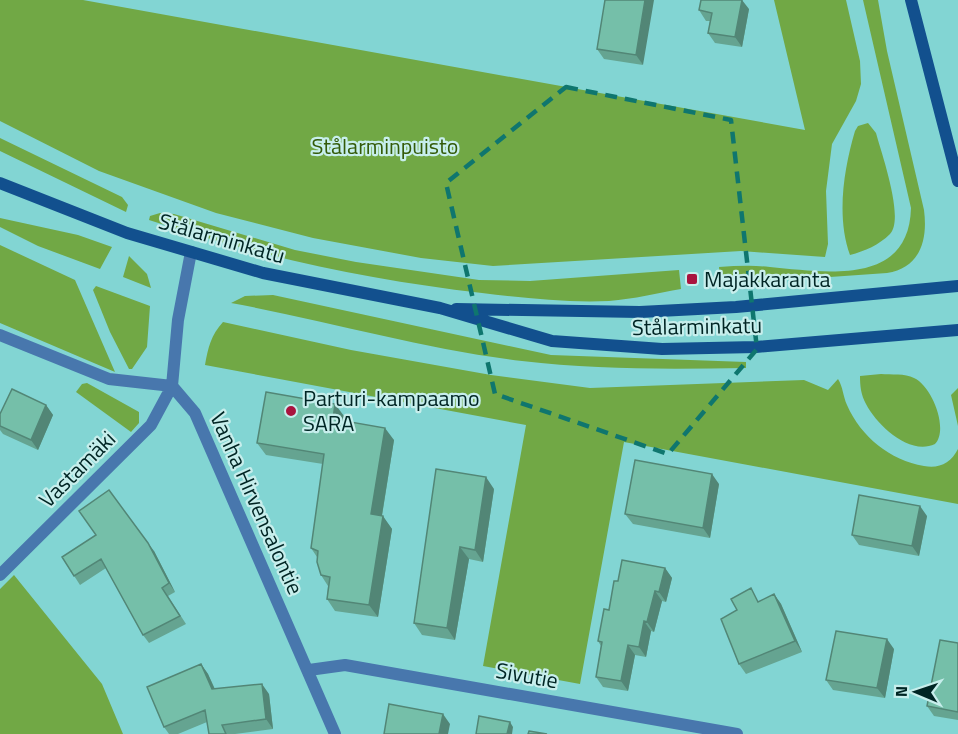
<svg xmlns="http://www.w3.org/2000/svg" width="958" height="734" font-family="'Titillium Web',sans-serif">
	<rect width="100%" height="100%" fill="#82d5d3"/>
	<path fill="#71a845" d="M0,0H83L805,130L774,0H846L860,61L861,84L856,101L832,144L826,191L828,244L825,257L741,251L493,266L421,258L313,238L216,213L99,171L0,121Z
		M863,0H878L887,51L924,210C928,240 920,268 887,273L745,283V275L720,278L719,267C736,266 753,265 770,267C825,272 909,287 911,208Z
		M868,123L876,133C881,152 905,219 890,234C879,245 865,251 850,255C836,217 844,168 855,131L858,126Z
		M0,138L122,197L128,205L126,212L0,151Z
		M160,213L174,214L295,250L356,262L479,280L530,281L679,270L681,289C658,293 634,299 609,301C568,303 524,298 482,293C368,280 258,256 149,220L150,216Z
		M0,218L78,235L112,247L100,269L38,246L0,227Z
		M0,245L75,280L115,372L0,323Z
		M129,256L147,274L151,288L123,277Z
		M96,286L150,306L147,347L132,369H129L110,332L93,290Z
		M273,295L551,355L746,362V368C671,369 596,370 522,361C423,349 329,321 231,303L245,296Z
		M223,322L351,350L491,375L590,388L804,380L828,390L838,379C843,387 843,396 847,405C861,437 890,460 924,466C939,469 951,463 958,449V504L624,442L580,684L483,666L526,425L205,365C208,348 211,335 223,322Z
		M881,374C891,375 905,373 914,378C932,386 949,429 935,444C909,456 877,425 866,404C861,395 860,386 860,376Z
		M87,383L139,412V423L131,432L76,392L82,384Z
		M958,388V426L951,395Z
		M14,575L102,684L123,734H0V589Z"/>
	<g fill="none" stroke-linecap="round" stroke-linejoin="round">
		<path stroke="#4877ad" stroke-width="12" d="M0,335L109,379L172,386
			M172,386L195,413L335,734
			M0,575L151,425L172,386L178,320L191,252
			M309,670L345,665L737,734"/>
		<path stroke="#12508e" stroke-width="12" d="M911,0L958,181
			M0,183L127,233L263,273L440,308L552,341L662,349L756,347L958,330
			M456,309L640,312L736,307L958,286"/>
	</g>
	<path fill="#65a491" d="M605,0L643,65L604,59L597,49Z
		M749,9L742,47L715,43L708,33L710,21H706L699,10Z
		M46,405L53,415L38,450L3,434L0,430V414Z
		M344,416L343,421L394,440L382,516L392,529L378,617L335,611L327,599L328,586L321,575L317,557L311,548L323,464L266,455L257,443Z
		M719,484L710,538L633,524L625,514Z
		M494,489L483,562L469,559L455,640L422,635L414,623Z
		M927,516L919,556L859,545L852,535Z
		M154,551L175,592L168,596L186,624L149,643L143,635L106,568L80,585L62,557Z
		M665,568L672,578L666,602L662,601L654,632L651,631L646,657L635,655L628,691L603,687L596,677L601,646L598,641L618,581Z
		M774,594L781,604L802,652L746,674L739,664L760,601Z
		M958,643V720L934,716L927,706Z
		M894,649L885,698L833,690L826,680Z
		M201,664L208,674L215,689L269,694L273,729L235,734H209L207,722L178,734H169L164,727Z"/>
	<path fill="#528676" d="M645,0H654L643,65L636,55Z
		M742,0L749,9L742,47L735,37Z
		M335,404L344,416L342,432L333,419Z
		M46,405L53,415L38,450L31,440Z
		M385,428L394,440L380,527L371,514Z
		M712,474L719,484L710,538L703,528Z
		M486,477L494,489L483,562L475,550Z
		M920,506L927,516L919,556L912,546Z
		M383,516L392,529L378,617L369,605Z
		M148,543L154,551L175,592L169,583Z
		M460,547L469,559L455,640L447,628Z
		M665,568L672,578L666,602L659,592Z
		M655,591L662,601L654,632L647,622Z
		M774,594L781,604L802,652L795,641Z
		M644,621L651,631L646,657L639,647Z
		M887,639L894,649L885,698L877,688Z
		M628,645L635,655L628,691L621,681Z
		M201,664L208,674L219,699L212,689Z
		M262,684L269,694L273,729L266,719Z
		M443,714L450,724L448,734H439Z
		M510,722L513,727L512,734H507Z"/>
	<path fill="#75bfa9" stroke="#528676" stroke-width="1.5" d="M605,0H645L636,55L597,49Z
		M701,0H742L735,37L708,33L712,13L699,10Z
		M12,389L46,405L31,440L0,426V414Z
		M266,392L335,404L333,419L385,428L371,514L383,516L369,605L327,599L330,577L321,575L317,562L318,551L311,548L324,454L257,443Z
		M635,460L712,474L703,528L625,514Z
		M436,469L486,477L475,550L460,547L447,628L414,623Z
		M109,490L148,543L169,583L162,588L180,616L143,635L101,559L74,576L62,557L96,535L79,511Z
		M859,495L920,506L912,546L852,535Z
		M622,560L665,568L659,592L655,591L647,622L644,621L639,647L628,645L621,681L596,677L602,642L598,641L604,609L609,610L614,581H618Z
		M751,588L758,602L774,594L795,641L739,664L721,619L737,610L731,599Z
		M836,631L887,639L877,688L826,680Z
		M940,640L958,643V712L927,706Z
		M201,664L212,689L262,684L266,719L222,725L226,734H209L205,710L164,727L147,687Z
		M389,704L443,714L439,734H384Z
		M479,716L510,722L507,734H476Z
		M529,731L547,734H528Z"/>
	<path fill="none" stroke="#0f766e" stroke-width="4.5" stroke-dasharray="12 8" stroke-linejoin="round" d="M566,87L731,120L757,349L668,454L495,394L446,183Z"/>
	<g fill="#a9133e" stroke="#c7eeec" stroke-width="2">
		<rect x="686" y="273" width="12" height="12" rx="3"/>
		<circle cx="291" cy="411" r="6"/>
	</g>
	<g text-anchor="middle" stroke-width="4.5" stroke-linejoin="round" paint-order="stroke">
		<g font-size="22" fill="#335a08" stroke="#c7eeec">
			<text x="385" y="154">Stålarminpuisto</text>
		</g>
		<g font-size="22" fill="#002524" stroke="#c7eeec">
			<text transform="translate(222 238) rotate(16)" y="8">Stålarminkatu</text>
			<text transform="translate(697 326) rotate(-1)" y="8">Stålarminkatu</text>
			<text transform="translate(77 469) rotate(-45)" y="8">Vastamäki</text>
			<text transform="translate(257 503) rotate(66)" y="8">Vanha Hirvensalontie</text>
			<text transform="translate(527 675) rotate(10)" y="8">Sivutie</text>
		</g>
		<g font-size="22" fill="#002524" stroke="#c7eeec" text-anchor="start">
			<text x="704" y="287">Majakkaranta</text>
			<text x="303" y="406">Parturi-kampaamo<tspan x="303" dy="25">SARA</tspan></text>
		</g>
	</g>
	<g transform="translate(916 692) rotate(272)" stroke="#c7eeec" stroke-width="4.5" paint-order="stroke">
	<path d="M0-4.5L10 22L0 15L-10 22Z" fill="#002524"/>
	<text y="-9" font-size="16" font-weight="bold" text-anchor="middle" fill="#002524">N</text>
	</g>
</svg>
